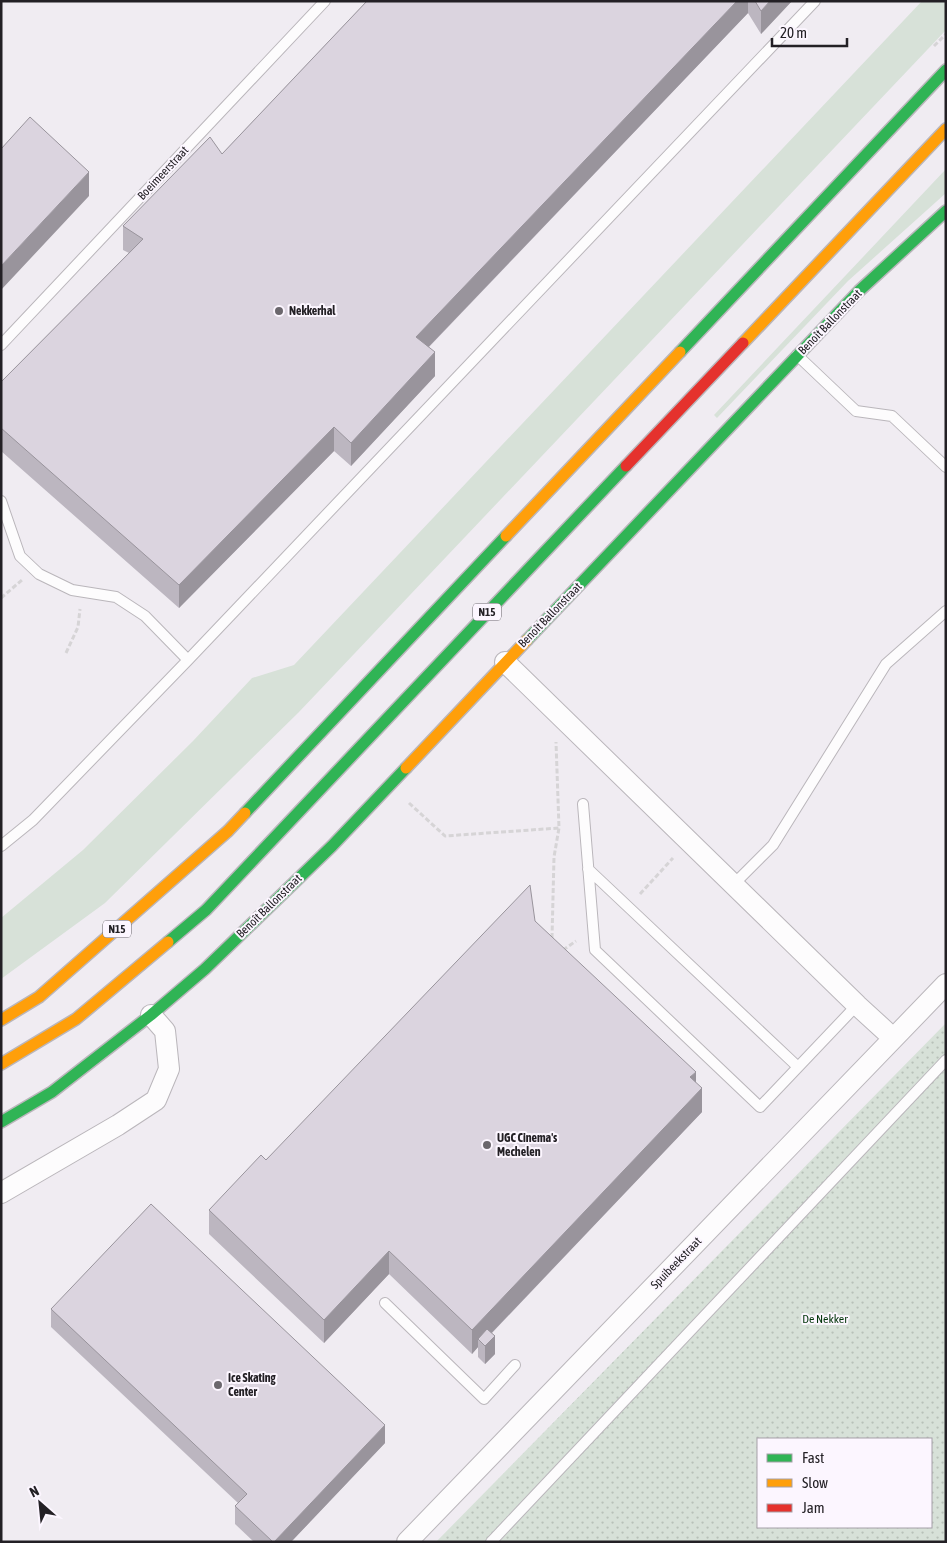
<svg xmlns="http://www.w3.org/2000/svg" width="947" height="1543" font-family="'Asap Condensed',sans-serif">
	<defs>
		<pattern id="park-dots" width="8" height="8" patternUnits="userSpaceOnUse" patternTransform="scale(1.25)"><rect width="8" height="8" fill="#d7e1d8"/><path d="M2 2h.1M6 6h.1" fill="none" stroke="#b8c1b9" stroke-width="1.8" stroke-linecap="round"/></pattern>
	</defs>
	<rect width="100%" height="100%" fill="#f0ecf2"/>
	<path fill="#d7e1d8" d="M922,1H946V30L299,712L105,903L1,979V918L83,850L193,741L252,678L294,665Z
		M946,169V193L848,281L717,418L714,415Z"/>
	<path fill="url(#park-dots)" fill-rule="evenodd" d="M946,1023V1542H436ZM758,1439H931V1527H758Z"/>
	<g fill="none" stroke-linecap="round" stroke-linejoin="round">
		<defs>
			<path id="lane" d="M1,345L325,1
				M797,355L856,411L892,416L946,467
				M1,501L20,556L39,574L72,590L116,597L145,616L188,660
				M583,804L595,950L760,1107L857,1005
				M1,846L33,820L188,660L815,1
				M588,869L798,1067
				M734,884L773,845L886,664L946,611
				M385,1303L484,1399L515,1365
				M491,1542L946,1060"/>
			<path id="street" d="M505,662L857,1005L893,1038
				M1,1193L118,1125L156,1100L169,1069L165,1031L151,1015
				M407,1542L946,984"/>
			<path id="fast" d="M680,352L946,70
				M527,640L859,291L946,211
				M245,813L506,536
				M168,942L206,910L626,466
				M1,1122L52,1092L151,1015L205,969L332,846L406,768"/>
			<path id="slow" d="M743,343L946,129
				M506,536L680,352
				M406,768L527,640
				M1,1020L39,997L228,831L245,813
				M1,1064L76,1019L168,942"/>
			<path id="jam" d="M626,466L743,343"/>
		</defs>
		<use href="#lane" stroke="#bab6bb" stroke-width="12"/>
		<use href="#street" stroke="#bab6bb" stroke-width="22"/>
		<use href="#fast" stroke="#bab6bb" stroke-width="14"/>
		<use href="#slow" stroke="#bab6bb" stroke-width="14"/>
		<use href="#jam" stroke="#bab6bb" stroke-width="14"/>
		<path stroke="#d6d4d6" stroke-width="3" stroke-dasharray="5 2.5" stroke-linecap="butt" d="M934,46L946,34
			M1,598L22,580
			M66,653L78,627L80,609
			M409,803L445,836L559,828
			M640,894L673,858
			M552,938L554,857L559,828L556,742
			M563,950L576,941"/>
		<use href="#lane" stroke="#fdfcfd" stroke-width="10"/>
		<use href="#street" stroke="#fdfcfd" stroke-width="20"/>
		<use href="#fast" stroke="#30b455" stroke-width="11"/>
		<use href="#slow" stroke="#ff9f0a" stroke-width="11"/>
		<use href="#jam" stroke="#e5322d" stroke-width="11"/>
	</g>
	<path fill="#bcb6c0" d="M367,1H792L761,34L748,13L429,347L435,376L351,466L334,451L179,608L1,451V382L129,253L123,250V226L222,154Z
		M535,921L696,1082L702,1112L492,1333L495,1354L485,1364L478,1357V1347L472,1354L389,1274L324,1343L209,1234V1210Z
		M51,1309L385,1443L291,1542H254L235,1524V1506L238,1503L51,1327Z"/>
	<path fill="#99949c" d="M737,1H748V13L416,360V337Z
		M770,1H792L761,34V11Z
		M89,172V196L1,290V266Z
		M435,352V376L351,466V443Z
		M334,427V451L179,608V585Z
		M696,1072V1095L690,1077Z
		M702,1088V1112L482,1343L478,1339V1347L472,1354V1330Z
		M389,1251V1274L324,1343V1320Z
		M495,1336V1354L485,1364V1346Z
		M385,1425V1443L291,1542H274Z"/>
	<path fill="#dbd4df" stroke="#99949c" d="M367,1H737L416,337L435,352L351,443L334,427L179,585L1,428V382L143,239L123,226L210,137L222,154Z
		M755,1H770L761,11Z
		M30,117L89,172L1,266V149Z
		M530,885L535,921L696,1072L690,1077L702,1088L472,1330L389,1251L324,1320L209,1210L261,1155L266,1160Z
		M151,1204L385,1425L274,1542H273L235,1506L247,1494L51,1309Z
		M487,1329L495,1336L485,1346L478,1339Z"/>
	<g fill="#6b676d" stroke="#fcf6ff" stroke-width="2">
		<circle cx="279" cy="311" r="5"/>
		<circle cx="487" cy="1145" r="5"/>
		<circle cx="218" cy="1385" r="5"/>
	</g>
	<g text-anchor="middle" stroke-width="4" stroke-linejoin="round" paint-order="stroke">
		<g fill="#fcf6ff" stroke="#646066" stroke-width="1">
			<rect x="473" y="603.5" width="28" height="17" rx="4"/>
			<rect x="103" y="920.5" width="28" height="17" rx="4"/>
		</g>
		<g font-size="11" font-weight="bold" fill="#232025">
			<text x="487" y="616">N15</text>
			<text x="117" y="933">N15</text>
		</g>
		<g font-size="12" fill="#232025" stroke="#fcf6ff">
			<text transform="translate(163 173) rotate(-47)" y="4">Boeimeerstraat</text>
			<text transform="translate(830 322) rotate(-46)" y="4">Benoît Ballonstraat</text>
			<text transform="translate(550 615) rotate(-46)" y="4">Benoît Ballonstraat</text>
			<text transform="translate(269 906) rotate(-44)" y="4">Benoît Ballonstraat</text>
			<text transform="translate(676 1263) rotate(-46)" y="4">Spuibeekstraat</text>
		</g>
		<g font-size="12" font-weight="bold" fill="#232025" stroke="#fcf6ff" text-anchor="start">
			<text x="289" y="315">Nekkerhal</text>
			<text x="497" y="1142">UGC Cinema's<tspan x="497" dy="14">Mechelen</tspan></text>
			<text x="228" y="1382">Ice Skating<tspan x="228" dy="14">Center</tspan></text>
		</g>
		<g font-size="12" fill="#02360a" stroke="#fcf6ff">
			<text x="825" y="1323">De Nekker</text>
		</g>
	</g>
	<rect width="947" height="1543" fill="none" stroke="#232025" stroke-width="5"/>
	<rect x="757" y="1438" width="175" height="90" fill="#fcf6ff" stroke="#a5a0a8"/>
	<rect x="767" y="1454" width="25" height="8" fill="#30b455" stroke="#a5a0a8"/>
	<text x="802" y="1463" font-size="15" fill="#232025">Fast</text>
	<rect x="767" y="1479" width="25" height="8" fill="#ff9f0a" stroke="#a5a0a8"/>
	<text x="802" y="1488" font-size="15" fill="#232025">Slow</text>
	<rect x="767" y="1504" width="25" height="8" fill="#e5322d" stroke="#a5a0a8"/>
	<text x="802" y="1513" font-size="15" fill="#232025">Jam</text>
	<g transform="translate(40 1503) rotate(333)" stroke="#fcf6ff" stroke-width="4" paint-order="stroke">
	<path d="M0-4L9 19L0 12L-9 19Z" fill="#232025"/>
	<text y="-8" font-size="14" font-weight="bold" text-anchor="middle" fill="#232025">N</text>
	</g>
	<path d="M772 38v8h75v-8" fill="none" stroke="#232025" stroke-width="2.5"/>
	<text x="780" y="38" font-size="15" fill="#232025" stroke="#fcf6ff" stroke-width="4" paint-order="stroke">20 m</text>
</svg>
